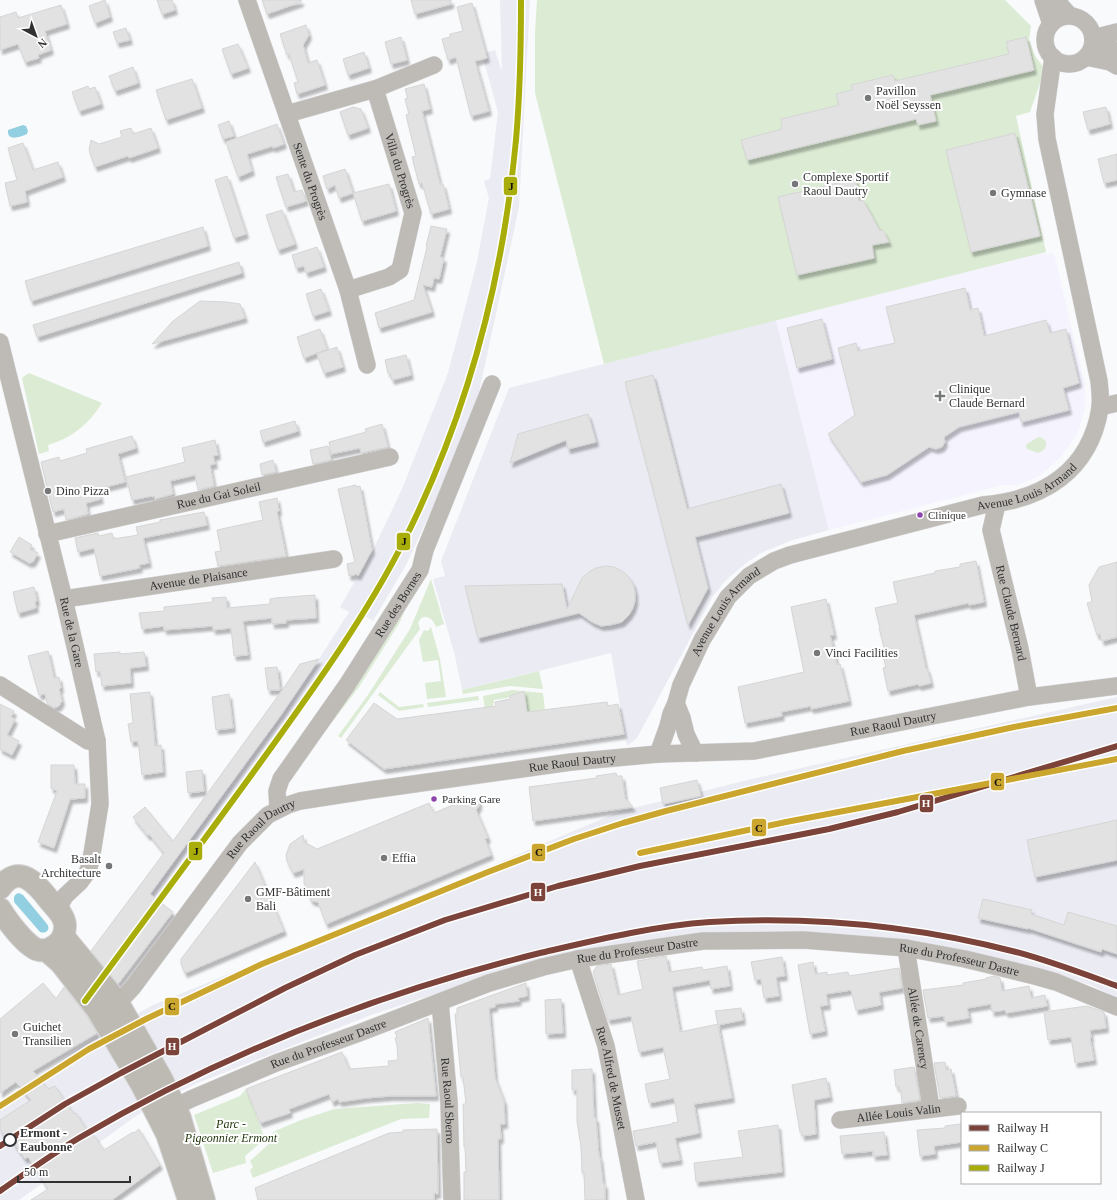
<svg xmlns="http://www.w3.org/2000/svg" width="1117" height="1200" font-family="Georgia,serif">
	<defs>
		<filter id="shadow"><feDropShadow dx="2.5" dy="4.5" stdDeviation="1" flood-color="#0004"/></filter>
	</defs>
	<rect width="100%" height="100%" fill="#f9fafc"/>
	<path fill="#eaebf3" d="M500,0H530L519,207L478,397L450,470L405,567L373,621L365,616L307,704L254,778L81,1010L72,1000L281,715L321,656L349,612L340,607L373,550L402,489L448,373L476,266L489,198L484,181L490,179L498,112L482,54L495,50L502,72Z
		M776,320L829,530L790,541L761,553L745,564L725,581L713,596L637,738L627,746L611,653L462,690L455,656L433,579L445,576L441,561L509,388Z
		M1117,697V998L1091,985L983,956L881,937H721L535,961L371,1015L195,1084L146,1109L19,1200H0V1102L100,1034L153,1005L436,889L621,811L752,779Z"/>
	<path fill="#f4f3fe" d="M1046,252L1047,254L1054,253L1085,385V408L1078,432L1061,457L1039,476L1017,485H1003L991,488L829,530L776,320Z"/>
	<path fill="#dcecd4" d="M537,0H1005L1031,26L1029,40L1035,56L1045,69L1030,112L1016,116L1046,252L604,364L535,93V32Z
		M29,373L102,403C89,424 72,438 48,445L49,451L39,454L22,378Z
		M1038,437C1049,438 1049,450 1038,453L1027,449L1026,446L1027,444Z
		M431,579L444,624L436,627C433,620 429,615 421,618L418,623L420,629L341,738L338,736L368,695L410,629Z
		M412,592L400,622L359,687L327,729L326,727Z
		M431,627L440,659L446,697L427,699L425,683L441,681L438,660L423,662L419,640L424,630L428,631Z
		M539,671L543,689L510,686L463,694L462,690Z
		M512,690L543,693L545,710L527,712L523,691L507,698L494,700L492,714L486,717L483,696Z
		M380,692L399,707L423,704L424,707L399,711L378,695Z
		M478,696L479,700L428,707L427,703Z
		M246,1089L265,1139L245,1156L246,1163L213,1173L194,1115L240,1096Z
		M417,1103L430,1104L429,1118L401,1119L253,1178L250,1170L253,1167L250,1161L271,1142L270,1136L275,1131L301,1120L334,1109Z"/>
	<path fill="#91cfe1" d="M23,125L26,126L28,131L27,134C20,137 7,142 8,130Z
		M19,893L23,895L47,924C51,930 46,934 40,932L14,902V897L16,894Z"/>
	<path fill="#e3e2e3" stroke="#d5d5d5" filter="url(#shadow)" d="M105,0L110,17L95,23L89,6Z
		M157,0H172L175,10L162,14Z
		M262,0H301V2L267,14Z
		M411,0H451V4L415,14Z
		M472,3L487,58L475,61L489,111L471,116L456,57L448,60L442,39L450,37V34L463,31L457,7Z
		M61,5L67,24L45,31L51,50L38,55L39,58L25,62L18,44L0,50V17L16,12L18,18Z
		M306,25L309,35L303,45L308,63L317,60L325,85L297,94L294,83L298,82L289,54L287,55L280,34Z
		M126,28L130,40L117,43L113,32Z
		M401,37L407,60L391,64L385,42Z
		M1026,37L1034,70L930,95L936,121L918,125L916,119L747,160L741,140L782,129L781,119L839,105L836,94L852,90L851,85L893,75L895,81L1009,54L1006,42Z
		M238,44L248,68L231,74L222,49Z
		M364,52L369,68L348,75L343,59Z
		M133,67L138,83L115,91L109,76Z
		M192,79L202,108L166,120L156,90Z
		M424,84L430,109L422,111L440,184H443L449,209L431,214L422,183L419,184L412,157L416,156L406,115L409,114L405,99L408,98L405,89Z
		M88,86L89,89L95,87L101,104L79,111L72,92Z
		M353,107L361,109L368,128L348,135L340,112Z
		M1106,107L1110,124L1088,130L1083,112Z
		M229,121L234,136L223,139L218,125Z
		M277,124L284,144L273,148V146L247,154L252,171L238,177L226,142Z
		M131,128L133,134L151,128L158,148L129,158L128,156L95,167L89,150L91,140L99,144L122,137L120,131Z
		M1015,133L1040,236L971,252L946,150Z
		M23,143L33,170L58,162L63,177L25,191L27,202L10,206L5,183L17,180L8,148Z
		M1117,154V180L1104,183L1098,159Z
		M345,169L353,193L339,198L335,185L327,189L323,176Z
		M288,174L294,192L302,190L306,201L286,207L276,177Z
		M227,176L246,234L234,238L215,180Z
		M855,179L859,201L863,200L880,231L883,230L889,242L872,245L874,258L797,275L778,197Z
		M389,184L396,211L362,221L353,193Z
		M282,210L295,244L278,250L266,215Z
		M431,226L447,229L440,257L444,258L439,279L434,278L432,287L423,285L432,312L379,328L375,313L414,300L427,247L426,246Z
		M203,227L208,246L31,301L25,281Z
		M317,247L324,267L306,273L304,266L296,268L292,255Z
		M239,262L242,273L37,337L33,325Z
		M965,288L970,310L978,308L984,336L1046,320L1050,333L1066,329L1079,383L1063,388L1069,410L1021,422L1019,412L959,427L944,437L945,442L942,447L936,449L929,447L887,475L861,482L828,434L855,415L838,348L856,343L858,351L895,343L886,307Z
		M321,289L329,311L313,316L306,294Z
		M200,301L226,302L240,304L245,318L152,344L173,321Z
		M822,319L832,359L797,368L787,328Z
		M320,329L327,349L304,358L297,337Z
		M337,347L343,367L324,373L317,354Z
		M406,355L411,375L392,380L390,373H388L385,360Z
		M653,375L687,509L781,484L789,513L695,537L708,588L688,625L625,382Z
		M588,414L596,442L568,449L566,440L510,463L518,434Z
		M295,421L298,431L263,442L260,431Z
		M382,424L388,447L361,453L360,448L331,454L329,442L366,432L365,429Z
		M132,436L136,448L118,454L125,482L98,489L101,499L86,503L88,514L66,520L64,509L53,512L41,462L59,457L60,461L87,453L86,449Z
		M215,440L218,455L213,456L215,464L210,465L214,486L198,490L195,475L170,481L173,494L155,499L154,496L152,497V496L132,500L126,477L185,462L182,448Z
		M328,446L331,460L313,464L310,450Z
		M273,460L276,472L262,475L260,464Z
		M356,485V487L360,486L372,550L358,576L357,574L349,576L347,564L355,562L338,489Z
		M277,498L279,511L277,512L286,556L218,566L215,552L221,551L217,530L263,520L259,502Z
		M204,512L207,525L143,538L149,563L139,565L140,568L100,576L94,548L78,552L75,538L98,533L99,536L112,533L113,539L138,535L136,527L160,522V520Z
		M19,537L32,545L30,549L38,553L33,562L29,563L10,552Z
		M976,561L984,602L969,605L968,603L914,615L926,669L927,668L931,683L919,686L918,684L888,691L883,668L886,667L882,652L885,651L879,628H880L875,608L898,603L893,582L935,573V571L960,567V564Z
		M1117,562V637L1102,641L1100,634L1097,635L1087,603L1092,602L1089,585L1099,567Z
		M605,566L614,567L622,571L628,576L633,584L635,592V601L633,608L629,615L622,622L610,625L601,626L592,622L579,613L478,638L465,586L562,584L567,609L582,578L589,572L596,568Z
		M34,587L37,601H35L36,608L18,613L13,592Z
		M315,595L316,618L286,620V623L272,624V618L243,621L248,655L234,656L231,628L213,630V626L164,630V626L142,629L139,613L164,611V607L213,602L212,598L226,597L227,608L270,604V599L275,598Z
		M826,599L834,635H830L837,665L840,664L849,701L811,709V706L781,712L782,716L745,723L738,687L804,672L791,607Z
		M48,651L54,678L59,677L61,688L59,689L62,701L59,706L54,708L47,703L45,694L39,695L28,656Z
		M120,652V654L144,652L146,666L130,668L131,683L102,686L100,671L96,672L94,654Z
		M319,659L281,715L150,894L173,912L118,984L91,951L164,853L149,834L148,836L133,817L145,807L173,841L283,689L300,664Z
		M277,667L280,690H268L265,668Z
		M524,691L527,712L607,702L608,706L618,704L624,734L384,769L346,740L374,703L397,719L496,706L495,702L510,699V696Z
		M150,692L155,746L161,745L163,772L142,775L138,741L131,742L128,724L133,723L130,694Z
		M229,694L233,728L216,730L212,697Z
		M0,704L14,711L11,717L15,719L7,735L19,741L12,755L0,749Z
		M51,765H74L75,784H85V798L70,799L54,848L38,842L57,791L51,788Z
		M202,770L204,791L188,793L186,772Z
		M616,773L617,776H622L625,798L633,807L533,821L529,787L597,778L596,776Z
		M697,780L701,796L663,804L660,788Z
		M472,797L478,799L479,801V806L476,810L488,838L485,839L491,855L326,924L318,902L312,901L309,897V890L304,884V869L293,873L287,861L286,855L290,844L303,835L304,842L317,849L429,803L434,813Z
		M1117,820V860L1035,877L1027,840Z
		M255,862L284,931L185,973L181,964V959Z
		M983,899L1032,910L1031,914L1064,925L1068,912L1117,926V954L1102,949L1101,952L1028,928V929L978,918Z
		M666,956L669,972L702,967L703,970L727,966L730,986L711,989L710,980L672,987L680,1032L718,1024L715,1011L741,1008L743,1020L718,1025L732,1098L694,1104L699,1133L675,1138L680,1160L660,1163L656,1142L636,1146L633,1131L672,1124V1123L678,1122L674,1098L649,1103L645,1084L670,1079L663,1047L639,1052L631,1016L608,1020L593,972L597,966L611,964L618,995L643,989L637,961Z
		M782,957L785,976L776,977L779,996L764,998L761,979L755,980L751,962Z
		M813,962L815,974L827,972V975L848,972L849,976L899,968L902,988L879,992L881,1005L856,1010L851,990L826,994L828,1005L820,1006L825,1031L810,1034L798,965Z
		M994,976L1000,978L1002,991L1029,986L1031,998L1045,995L1047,1006L1006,1013L1005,1010L992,1012L991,1004L967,1008L969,1018L945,1022L944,1016L928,1018L923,990L963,985V983L986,979V978Z
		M43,983L56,999L64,987L87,1016L97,1033L33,1071L48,1089L55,1086L74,1114L76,1113L90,1135L93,1134L104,1150L133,1132L134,1133L139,1129L160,1165L112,1200H31L48,1189L28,1157L25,1159L8,1135L5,1137L0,1129V1120L31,1100L16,1082L0,1093V1019Z
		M526,983L527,996L518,998L519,1001L495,1004V1007L489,1008L495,1078L504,1101L505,1124H500L501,1139H498L499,1200H464V1172H466L465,1147H464L463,1104H466L463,1077H461L455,1014H457V1008Z
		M561,999L563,1033L546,1034L545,1000Z
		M1087,1006L1104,1012L1106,1028L1090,1030L1091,1038H1090L1094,1060L1075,1063L1071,1037L1048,1040L1044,1012Z
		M428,1018L436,1096H391L366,1098L339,1102L338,1099L332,1102L329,1094L289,1109L290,1113L260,1123L246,1089L342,1052L349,1069L389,1066L388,1061L398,1060L397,1045L395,1038L397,1037L395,1032Z
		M945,1062L946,1070L951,1069L956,1096L940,1098L934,1063Z
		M914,1067L920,1100L902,1103L901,1090H899V1086L896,1087L894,1070Z
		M592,1069L594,1118H596L599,1157H600L603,1184H605V1200H585L584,1173H582L581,1147L577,1121V1090H572V1070Z
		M826,1078L830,1097L814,1100L816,1134L802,1136V1132H800L792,1085Z
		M960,1124H962V1142L934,1146L935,1154L920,1156L917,1130L945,1128V1126Z
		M778,1125L782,1172L696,1182L694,1163L743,1157L738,1131Z
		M437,1129L438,1194L434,1193V1200H258L255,1188L389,1133L403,1132V1130Z
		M884,1132L887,1155L873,1156V1151L842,1154L840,1136Z"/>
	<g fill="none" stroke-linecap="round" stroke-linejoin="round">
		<defs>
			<g id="minor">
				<path id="s1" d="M247,0L348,290L367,365"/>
				<path d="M1043,0L1051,24"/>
				<path d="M1056,0L1069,15"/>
				<circle cx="1069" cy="40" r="24"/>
				<path d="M1093,38L1117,32"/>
				<path d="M1094,41L1117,51"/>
				<path d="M1086,57L1110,62L1117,66"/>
				<path d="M375,89L434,65"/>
				<path id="s2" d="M287,114L375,89L413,213L400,270L389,277L348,290"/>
				<path id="s3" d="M0,342L64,599L97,741L100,804L91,860L88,871L80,882L65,896L61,903V911L63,917"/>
				<path d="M1100,407L1117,403"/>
				<path id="s4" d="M997,504L991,530L1020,649L1029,697"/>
				<path id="s5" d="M47,534L390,457"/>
				<path id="s6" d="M64,599L334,559"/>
				<path d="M0,685L88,741H97"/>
				<path d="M676,703L682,718L686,734L695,753"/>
				<path id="s7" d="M658,754L668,726L671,714L676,703L681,685L702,640L728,597L749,576L774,561L790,555L983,505C1043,500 1090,471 1100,408C1101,400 1100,390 1099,381L1047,139L1045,114L1053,57"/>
				<path id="s8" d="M278,809L277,791L281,779L347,685L420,570L425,550L492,384"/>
				<path id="s9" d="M906,948L931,1108"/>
				<path id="s10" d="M578,959L606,1046L636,1200"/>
				<path id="s11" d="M440,1002L449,1102L452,1200"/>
				<path id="s12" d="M118,1003L133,987L240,843L268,815L288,805L300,801L371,790L571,762L658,754L754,751L1029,697L1117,686"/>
				<path id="s13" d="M175,1107L191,1099L276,1063L359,1033L489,983L543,967L578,959L703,941L804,940L906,948L965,959L1035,976L1056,982L1117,1007"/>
				<path id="s14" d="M840,1120L958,1106"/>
			</g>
			<path id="secondary" d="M0,888C19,862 37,884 50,901C56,908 65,916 65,926C65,933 62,941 56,945C51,949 46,951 39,950C27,948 6,919 0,909
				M63,936L118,1003L161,1078L180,1118L204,1200
				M46,950L61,963L97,1009L142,1085L167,1134L189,1200"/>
		</defs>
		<use href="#minor" stroke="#d6d6d7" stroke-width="18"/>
		<use href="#secondary" stroke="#d6d6d7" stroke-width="24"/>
		<use href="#minor" stroke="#bebab5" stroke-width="17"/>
		<use href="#secondary" stroke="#bdb9b3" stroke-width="22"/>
		<defs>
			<path id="rail-1" d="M0,1146L65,1104L121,1073L285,988L355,955L445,920L558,886L640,866L829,829L898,812L1117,746
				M0,1191C26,1173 52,1154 79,1138C222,1054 379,993 540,953C596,940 653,926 710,922C812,916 916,926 1016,952C1050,961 1084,974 1117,986"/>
			<path id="rail-2" d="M640,853L786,822L1117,759
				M0,1106L89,1049L146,1019L262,964L488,872L574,839L623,823L666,811L903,751L1014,727L1117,708"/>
			<path id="rail-3" d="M85,1001C146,918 208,835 268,752C317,684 367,614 405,539C467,415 503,279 516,140C520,94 521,47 521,0"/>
		</defs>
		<use href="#rail-1" stroke="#fff" stroke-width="9"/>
		<use href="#rail-2" stroke="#fff" stroke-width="9"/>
		<use href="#rail-3" stroke="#fff" stroke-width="9"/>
		<use href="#rail-1" stroke="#7b4339" stroke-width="6"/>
		<use href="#rail-2" stroke="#cba62e" stroke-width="6"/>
		<use href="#rail-3" stroke="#a8ad0a" stroke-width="6"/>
	</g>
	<g fill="#767779" stroke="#fff" stroke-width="1.5">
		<circle cx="868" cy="98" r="4"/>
		<circle cx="795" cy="184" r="4"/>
		<circle cx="993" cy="193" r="4"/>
		<path d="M938 390h4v4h4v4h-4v4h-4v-4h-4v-4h4z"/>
		<circle cx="48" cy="491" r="4"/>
		<circle cx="817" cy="653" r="4"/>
		<circle cx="384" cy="858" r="4"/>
		<circle cx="109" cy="866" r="4"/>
		<circle cx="248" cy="899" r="4"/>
		<circle cx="15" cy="1034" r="4"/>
	</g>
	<g fill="#8e44ad" stroke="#fff" stroke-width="1.5">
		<circle cx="920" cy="515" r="3.5"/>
		<circle cx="434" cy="799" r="3.5"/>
	</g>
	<circle fill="#fff" stroke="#303132" stroke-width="2" cx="10" cy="1140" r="6"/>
	<g text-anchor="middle" stroke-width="4" stroke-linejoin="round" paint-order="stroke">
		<g font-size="11" fill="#303132" stroke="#fff" text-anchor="start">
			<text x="928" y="519">Clinique</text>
			<text x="442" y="803">Parking Gare</text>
		</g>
		<g font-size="12" fill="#303132" stroke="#fff" text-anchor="start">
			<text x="876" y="95">Pavillon<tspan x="876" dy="14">Noël Seyssen</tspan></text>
			<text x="803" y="181">Complexe Sportif<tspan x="803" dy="14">Raoul Dautry</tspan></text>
			<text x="1001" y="197">Gymnase</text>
			<text x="949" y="393">Clinique<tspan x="949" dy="14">Claude Bernard</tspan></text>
			<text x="56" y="495">Dino Pizza</text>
			<text x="825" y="657">Vinci Facilities</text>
			<text x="392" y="862">Effia</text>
			<text x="101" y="863" text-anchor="end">Basalt<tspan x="101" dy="14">Architecture</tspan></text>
			<text x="256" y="896">GMF-Bâtiment<tspan x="256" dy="14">Bali</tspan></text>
			<text x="23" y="1031">Guichet<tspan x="23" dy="14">Transilien</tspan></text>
		</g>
		<g font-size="12" fill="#303132" stroke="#fff">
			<text dy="4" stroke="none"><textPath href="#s2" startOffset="177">Villa du Progrès</textPath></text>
			<text dy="4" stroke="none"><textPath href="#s1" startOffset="192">Sente du Progrès</textPath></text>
			<text dy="4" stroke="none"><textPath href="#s7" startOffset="496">Avenue Louis Armand</textPath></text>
			<text dy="4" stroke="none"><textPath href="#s5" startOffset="176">Rue du Gai Soleil</textPath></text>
			<text dy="4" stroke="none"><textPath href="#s6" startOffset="136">Avenue de Plaisance</textPath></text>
			<text dy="4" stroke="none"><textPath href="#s8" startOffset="241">Rue des Bornes</textPath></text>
			<text dy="4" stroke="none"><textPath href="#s4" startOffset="112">Rue Claude Bernard</textPath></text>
			<text dy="4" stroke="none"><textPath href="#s7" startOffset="160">Avenue Louis Armand</textPath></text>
			<text dy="4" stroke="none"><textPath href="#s3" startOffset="299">Rue de la Gare</textPath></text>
			<text dy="4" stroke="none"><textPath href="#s12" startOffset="875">Rue Raoul Dautry</textPath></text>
			<text dy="4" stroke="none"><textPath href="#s12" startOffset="551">Rue Raoul Dautry</textPath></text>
			<text dy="4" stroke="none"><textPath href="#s12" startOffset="227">Rue Raoul Dautry</textPath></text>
			<text dy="4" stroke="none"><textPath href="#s13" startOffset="490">Rue du Professeur Dastre</textPath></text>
			<text dy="4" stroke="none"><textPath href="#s13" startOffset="814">Rue du Professeur Dastre</textPath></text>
			<text dy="4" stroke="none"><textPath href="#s9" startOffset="81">Allée de Carency</textPath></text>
			<text dy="4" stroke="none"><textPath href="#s13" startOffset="166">Rue du Professeur Dastre</textPath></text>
			<text dy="4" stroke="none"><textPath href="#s10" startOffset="124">Rue Alfred de Musset</textPath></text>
			<text dy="4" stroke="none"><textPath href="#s11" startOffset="99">Rue Raoul Sberro</textPath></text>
			<text dy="4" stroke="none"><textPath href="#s14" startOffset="59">Allée Louis Valin</textPath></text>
		</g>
		<g font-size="12" font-style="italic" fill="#1d3408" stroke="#fff">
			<text x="231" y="1128">Parc -<tspan x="231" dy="14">Pigeonnier Ermont</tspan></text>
		</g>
		<g font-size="12" font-weight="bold" fill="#303132" stroke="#fff" text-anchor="start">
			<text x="20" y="1137">Ermont -<tspan x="20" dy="14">Eaubonne</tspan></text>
		</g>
	</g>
	<g stroke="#fff" stroke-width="1.5">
		<rect x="503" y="176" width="15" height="20" rx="4" fill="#a8ad0a"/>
		<rect x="396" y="532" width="15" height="19" rx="4" fill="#a8ad0a"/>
		<rect x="990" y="772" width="15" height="19" rx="4" fill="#cba62e"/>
		<rect x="919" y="794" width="15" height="19" rx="4" fill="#7b4339"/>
		<rect x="751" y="818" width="16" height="19" rx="4" fill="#cba62e"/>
		<rect x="188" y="841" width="15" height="20" rx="4" fill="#a8ad0a"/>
		<rect x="531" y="843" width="15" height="19" rx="4" fill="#cba62e"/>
		<rect x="530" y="882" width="16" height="20" rx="4" fill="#7b4339"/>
		<rect x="164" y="997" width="16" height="19" rx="4" fill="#cba62e"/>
		<rect x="165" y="1037" width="15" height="19" rx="4" fill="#7b4339"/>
	</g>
	<g font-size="11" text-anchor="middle" font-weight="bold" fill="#fff">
		<text x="926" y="807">H</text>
		<text x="538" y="896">H</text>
		<text x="172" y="1050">H</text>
	</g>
	<g font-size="11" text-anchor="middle" font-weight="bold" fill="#111">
		<text x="511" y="190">J</text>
		<text x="404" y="545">J</text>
		<text x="998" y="786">C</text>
		<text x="759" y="832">C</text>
		<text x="196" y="855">J</text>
		<text x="539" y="856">C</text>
		<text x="172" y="1010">C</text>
	</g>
	<rect x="961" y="1112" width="140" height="72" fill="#ffffff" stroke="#acadad"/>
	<rect x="969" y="1125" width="20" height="6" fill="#7b4339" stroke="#acadad"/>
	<text x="997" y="1132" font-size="12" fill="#303132">Railway H</text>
	<rect x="969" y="1145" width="20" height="6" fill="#cba62e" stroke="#acadad"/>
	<text x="997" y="1152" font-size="12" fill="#303132">Railway C</text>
	<rect x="969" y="1165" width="20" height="6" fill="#a8ad0a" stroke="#acadad"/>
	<text x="997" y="1172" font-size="12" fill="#303132">Railway J</text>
	<g transform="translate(36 36) rotate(139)" stroke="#ffffff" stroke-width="3" paint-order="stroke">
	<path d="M0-3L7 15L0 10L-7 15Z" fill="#303132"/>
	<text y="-6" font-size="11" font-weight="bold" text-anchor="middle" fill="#303132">N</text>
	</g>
	<path d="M18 1176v6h112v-6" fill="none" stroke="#303132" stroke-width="2"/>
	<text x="24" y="1176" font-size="12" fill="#303132" stroke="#ffffff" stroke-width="3" paint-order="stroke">50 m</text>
</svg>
